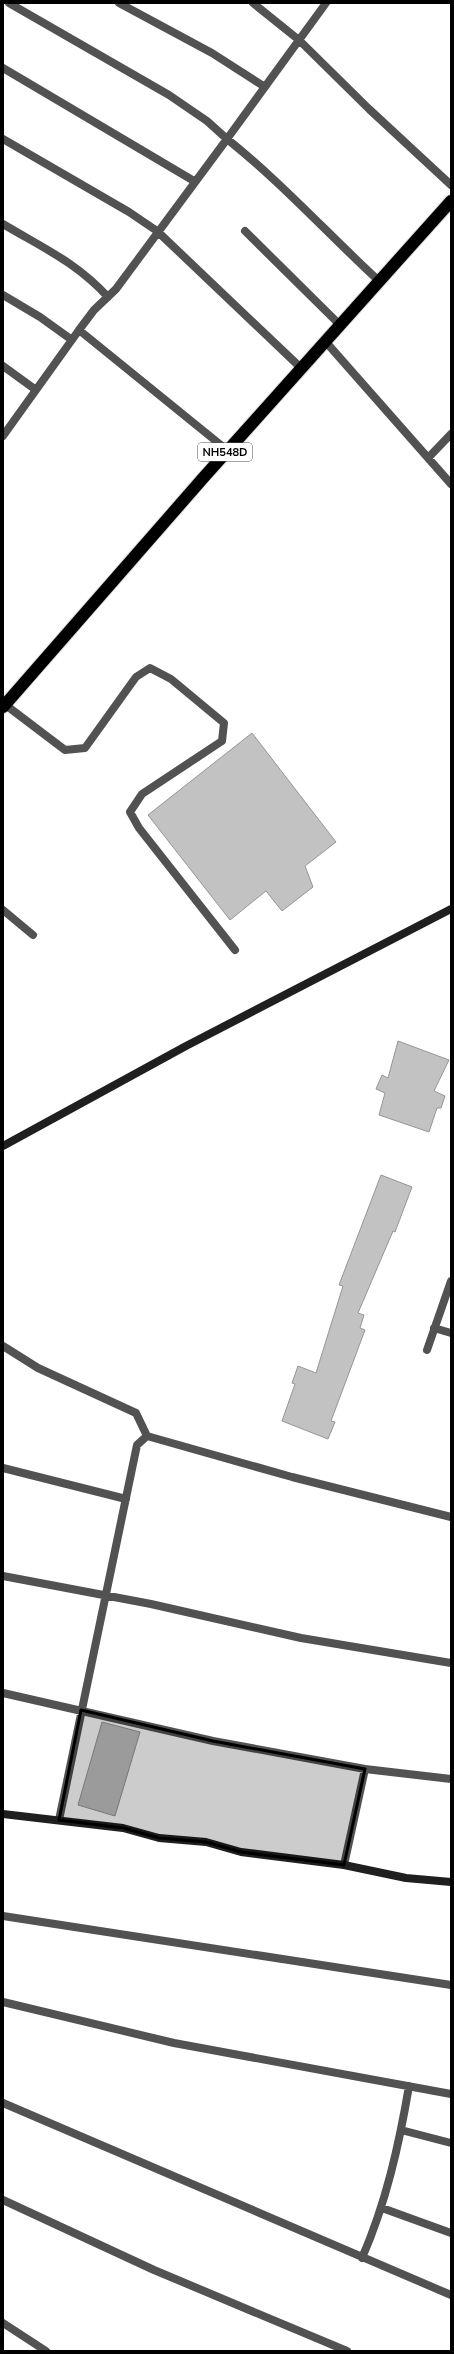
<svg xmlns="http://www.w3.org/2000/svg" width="454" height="2354" font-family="Mulish,sans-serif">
	<rect width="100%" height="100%" fill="#fff"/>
	<path fill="#c2c2c2" stroke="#969696" d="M252,733L336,842L305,866L313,887L282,911L266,891L230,920L148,815Z
		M398,1041L449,1060L434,1091L445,1096L441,1108H437L429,1132L379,1115L385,1093L376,1089L382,1075L388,1078Z
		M381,1175L412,1187L395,1232L393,1231L358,1313L364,1315L360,1328L365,1330L331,1421L335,1422L328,1439L282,1421L295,1384L292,1383L298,1366L316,1373L343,1286L339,1285Z
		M102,1722L140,1732L115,1816L78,1805Z"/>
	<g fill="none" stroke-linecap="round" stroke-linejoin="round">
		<defs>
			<path id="highway" d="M3,707L204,477L451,201"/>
		</defs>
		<use href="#highway" stroke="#dbdbdb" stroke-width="14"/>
		<path stroke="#525252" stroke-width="8" d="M9,3L169,95L207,121L227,139L326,3
			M119,3L212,53L265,87
			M253,3L299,40L369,109L451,185
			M3,68L194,181
			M3,139L129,212L157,231L301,368
			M3,224C43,248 76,262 108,297
			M245,231L340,325
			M3,295L40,317L72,340
			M79,330L94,310L116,289L227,139C281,182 328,234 379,281
			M325,341L451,484
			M3,366L36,390
			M3,436L79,330L227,450
			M428,458L451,434
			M3,703L65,750L85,748L136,677L150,668L171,679L224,723L222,741L142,794L130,812L139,828L235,950
			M3,910L33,935
			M434,1328L451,1333
			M3,1346L38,1368L136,1413L147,1436
			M427,1350L451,1281
			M3,1468L126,1499
			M3,1576L151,1604L301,1638L451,1663
			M3,1693L213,1741L365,1769L451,1779
			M59,1820L137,1445L147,1436L292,1477L451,1517
			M344,1865L365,1769
			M3,1916L451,1985
			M3,2002L174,2043L451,2094
			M3,2103L451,2295
			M401,2130L451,2143
			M3,2200L154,2270L347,2351
			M382,2208L451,2233
			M362,2258C386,2203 399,2145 409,2086
			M3,2323L46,2351"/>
		<path stroke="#1f1f1f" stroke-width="8" d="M3,1146L186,1046L451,909
			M3,1814L123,1828L159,1838L206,1842L241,1852L344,1865L406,1878L451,1882"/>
		<use href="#highway" stroke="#000" stroke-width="12"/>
	</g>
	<path fill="#000" fill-opacity="0.2" stroke="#000" stroke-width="3" stroke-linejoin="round" d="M81,1710L213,1741L365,1769L344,1865L241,1852L206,1842L159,1838L123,1828L59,1820Z"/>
	<g text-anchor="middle" stroke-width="3" stroke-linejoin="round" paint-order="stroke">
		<rect fill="#fff" stroke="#4c4c4c" stroke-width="1" x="198" y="443" width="54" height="18" rx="3"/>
		<g font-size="11" font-weight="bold" fill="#000">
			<text x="225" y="456">NH548D</text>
		</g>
	</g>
	<rect width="454" height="2354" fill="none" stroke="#000000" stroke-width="8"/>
</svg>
